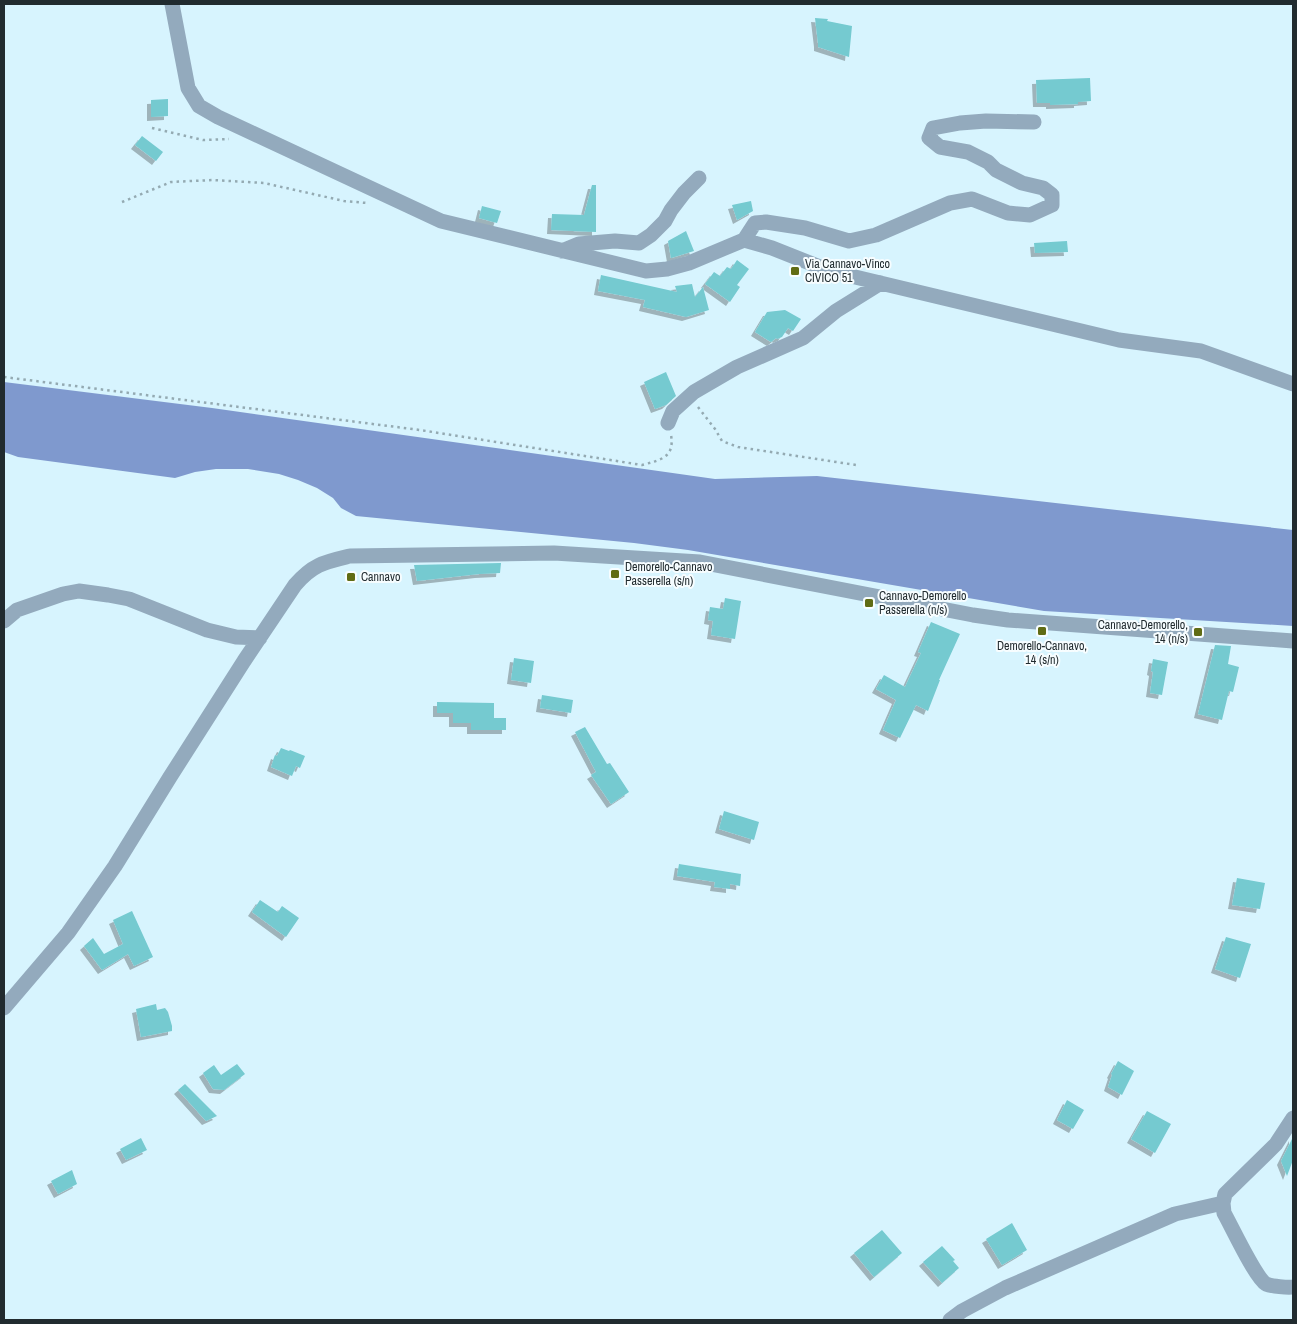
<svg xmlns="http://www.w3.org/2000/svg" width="1297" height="1324" font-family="'Archivo Narrow',sans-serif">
	<defs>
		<filter id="shadow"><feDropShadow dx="-4" dy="4" stdDeviation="0" flood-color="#0004"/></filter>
	</defs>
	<rect width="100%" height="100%" fill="#d7f4fe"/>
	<path fill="#7f99ce" d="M4,382L212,408L715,479L817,476L1293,530V626L1044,611L688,550L634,543L356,516L341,508L333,498L317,488L298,480L279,474L248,469H216L195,472L175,478L18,457L4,452Z"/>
	<path fill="#74cad0" filter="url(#shadow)" d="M815,18L828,19L827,21L852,26L849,57L818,47V43Z
		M1090,78L1091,101L1078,102V104L1050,105V103H1037L1036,80Z
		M168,99V116L151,117V100Z
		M142,136L163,152L156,161L135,145Z
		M592,185H596V232L551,230L552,214L584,215Z
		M751,201L753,211L737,220L732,205Z
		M482,206L501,211L497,223L479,218Z
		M686,231L694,251L671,258L668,241Z
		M1067,241L1068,252L1035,253L1034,243Z
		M737,260L749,269L737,285L740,287L730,302L705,284L714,272L720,276L727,267L731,269Z
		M601,275L677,292L675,286L692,284L695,297L703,287L709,310L686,317L643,307L645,300L598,291Z
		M785,310L801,319L793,331L788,328L782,337L777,339L776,338L771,342L755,332L767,312Z
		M666,372L676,396L666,405L655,409L644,382Z
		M501,563L500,573L479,574L417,581L414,565Z
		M725,598L741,601L735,639L711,635L713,621L708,620L710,607L723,609Z
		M931,622L960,634L939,680H940L928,711L916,705L900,738L883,730L896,700L876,689L884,675L905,687L921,653L918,652Z
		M1215,645L1231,646L1228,664L1239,667L1233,692L1229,691L1222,720L1198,714Z
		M514,658L534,661L531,683L511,680Z
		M1153,659L1168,662L1162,695L1150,693L1153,672L1151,671Z
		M542,695L573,700L571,713L540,708Z
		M437,702L494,703V718H506V730H471V723H453V713H437Z
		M585,727L607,764L610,763L629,792L611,804L591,775L596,772L575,732Z
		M281,748L289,751L290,750L305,756L300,768L296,766L292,776L271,767L275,755L277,756Z
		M724,811L759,822L754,840L719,829Z
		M679,864L741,874L740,886L730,884V889L714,887L715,882L677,876Z
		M1237,878L1265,883L1260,909L1232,905Z
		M260,900L278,912L282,906L299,918L286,937L252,912Z
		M132,911L153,957L134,966L128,954L102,970L84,946L93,938L104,954L123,944L113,920Z
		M1226,937L1251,944L1240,978L1215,969Z
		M156,1004L157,1010L165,1008L168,1012L172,1026V1031L141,1037L136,1009Z
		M1118,1061L1134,1071L1122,1095L1108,1087L1112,1075L1111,1074Z
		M237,1064L245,1074L224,1090L213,1089L203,1073L214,1065L221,1075Z
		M185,1084L217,1116L206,1121L178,1090Z
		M1067,1100L1084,1110L1073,1129L1057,1120Z
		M1147,1111L1171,1124L1155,1153L1131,1139Z
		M1293,1137V1160L1287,1176L1281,1161Z
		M141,1138L147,1150L126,1160L120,1149Z
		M72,1170L77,1184L58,1194L51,1181Z
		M1012,1223L1027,1250L1002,1265L986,1239Z
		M882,1230L902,1253L874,1277L854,1253Z
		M942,1246L955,1260L953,1261L959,1268L942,1283L923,1262Z"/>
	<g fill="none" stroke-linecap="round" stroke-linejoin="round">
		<path stroke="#94aab2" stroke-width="2.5" stroke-dasharray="2.5 4" stroke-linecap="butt" d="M152,128L203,140L229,139
			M122,202L171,182L213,180L264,183L344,201L367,203
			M4,377L420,430L642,465C660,460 675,458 671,435
			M698,407L715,429L722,441L738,447L856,465"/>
		<path stroke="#93aabd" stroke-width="15" d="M172,4L188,88L199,106L218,117L441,221L646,271L667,269L689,263L744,240L772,248L830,271L1119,340L1201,351L1293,384
			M744,240L755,223L766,222L805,228L849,241L876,235L950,203L972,199L1008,213L1030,215L1052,205V195L1043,188L1022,183L996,170L988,162L968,152L940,147L929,138L933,128L960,123L986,121L1034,122
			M562,251L579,244L615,241L639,243L651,235L665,221L671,210L684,193L699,178
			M668,423L673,411L694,392L737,367L803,338L836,311L881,283
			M4,621L17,610L63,594L79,591L108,595L129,599L207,630L236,637L260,638
			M4,1008L68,933L115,866L170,777L244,661L295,585C313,564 325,562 350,556L554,553L700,562L973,615L1008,620L1293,641
			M1293,1118L1276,1144L1225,1194L1223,1203L1224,1213C1232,1227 1255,1277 1266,1284C1271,1286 1288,1288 1293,1287
			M950,1320L962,1311L1005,1288L1175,1214L1223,1203"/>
	</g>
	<g fill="#606c14" stroke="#f7fdff" stroke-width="2">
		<rect x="790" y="266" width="10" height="10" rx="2.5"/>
		<rect x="610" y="569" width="10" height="10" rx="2.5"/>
		<rect x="346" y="572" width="10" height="10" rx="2.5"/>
		<rect x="864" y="598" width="10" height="10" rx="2.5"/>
		<rect x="1037" y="626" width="10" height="10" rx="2.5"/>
		<rect x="1193" y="627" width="10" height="10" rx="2.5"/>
	</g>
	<g text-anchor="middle" stroke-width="4" stroke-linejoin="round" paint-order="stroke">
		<g font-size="12" fill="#212b2f" stroke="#f7fdff" text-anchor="start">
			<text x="805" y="268">Via Cannavo-Vinco<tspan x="805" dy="14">CIVICO 51</tspan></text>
			<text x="625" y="571">Demorello-Cannavo<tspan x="625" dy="14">Passerella (s/n)</tspan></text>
			<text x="361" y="581">Cannavo</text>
			<text x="879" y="600">Cannavo-Demorello<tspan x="879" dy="14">Passerella (n/s)</tspan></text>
			<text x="1188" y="629" text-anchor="end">Cannavo-Demorello,<tspan x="1188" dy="14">14 (n/s)</tspan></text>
			<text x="1042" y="650" text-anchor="middle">Demorello-Cannavo,<tspan x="1042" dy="14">14 (s/n)</tspan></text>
		</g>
	</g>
	<rect width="1297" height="1324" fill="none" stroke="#212b2f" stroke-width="10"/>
</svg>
